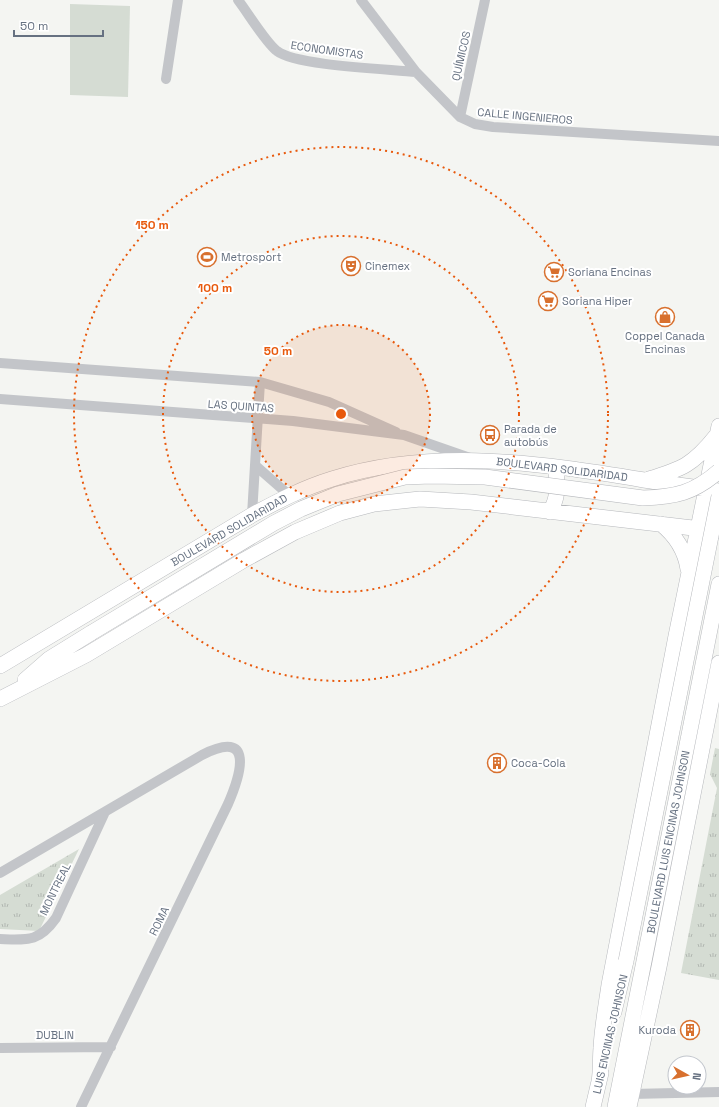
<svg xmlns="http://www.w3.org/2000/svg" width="719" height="1107" font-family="'Space Grotesk',sans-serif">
	<defs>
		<pattern id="grass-tufts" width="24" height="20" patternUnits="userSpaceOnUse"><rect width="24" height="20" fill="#d5dcd3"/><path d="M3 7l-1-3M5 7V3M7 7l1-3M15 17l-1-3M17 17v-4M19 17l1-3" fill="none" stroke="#b1b7b1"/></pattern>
	</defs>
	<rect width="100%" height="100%" fill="#f4f5f2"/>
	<path fill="url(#grass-tufts)" d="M715,748L719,749V980L681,973L717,788L710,774Z
		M79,849L39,931L0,929V895Z"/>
	<path fill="#d5dcd3" d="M70,4L130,6L128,97L70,95Z"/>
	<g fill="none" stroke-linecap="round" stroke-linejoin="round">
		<defs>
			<path id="primary" d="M649,479C682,469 693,465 716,436
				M550,512C559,496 558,483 555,467
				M661,524C676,536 685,550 688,569
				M0,666L252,515C278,501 303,488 332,479C434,447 541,463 644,480C669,484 694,487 719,491
				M25,680L49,659L91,633
				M0,699L86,655L244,560L295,532L340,513L374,504L420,499L471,502L719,531
				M614,1012L626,961
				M599,1082C601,1070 600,1060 601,1048C602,1027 606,1006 609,985L676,636L719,426
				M593,1107L601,1073
				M615,1107L719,584
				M629,1107L659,967L719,663"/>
		</defs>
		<use href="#primary" stroke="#b6b8bc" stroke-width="16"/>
		<path stroke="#c3c5c9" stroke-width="10" d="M238,0C248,13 266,43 277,51C296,66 388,69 416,72
			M361,0L416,72L460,117L475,124L493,127L719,141
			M166,79L178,0
			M460,117L485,0
			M0,363L260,382L329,402L396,432
			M0,399L293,421L404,435L470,458
			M256,466L289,495
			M252,515L260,382
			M0,873L202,755C255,728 241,774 228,804L81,1107
			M0,939C28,940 39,942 56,918L105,812
			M0,1048L111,1047
			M632,1094L719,1092"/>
		<use href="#primary" stroke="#fff" stroke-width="15"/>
		<defs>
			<path id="primary-bridge" d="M91,633L274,523L301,509L338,494L405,477L431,476L485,477L643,498C675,497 694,493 719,471
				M626,961L719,496"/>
		</defs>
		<use href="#primary-bridge" stroke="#b6b8bc" stroke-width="16" stroke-linecap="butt"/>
		<use href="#primary-bridge" stroke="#fff" stroke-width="15"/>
	</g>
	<circle cx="341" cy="414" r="89" fill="#e8590c" fill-opacity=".12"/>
	<g fill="none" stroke="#e8590c" stroke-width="2" stroke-dasharray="2 4">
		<circle cx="341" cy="414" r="89"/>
		<circle cx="341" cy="414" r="178"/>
		<circle cx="341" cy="414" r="267"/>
	</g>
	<defs>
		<symbol id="stadium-ring" viewBox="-11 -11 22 22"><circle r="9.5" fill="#fff" stroke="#d8702e" stroke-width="1.5"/><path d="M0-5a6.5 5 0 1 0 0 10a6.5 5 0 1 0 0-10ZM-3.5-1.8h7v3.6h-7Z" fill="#d8702e"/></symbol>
		<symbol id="theatre-ring" viewBox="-11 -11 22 22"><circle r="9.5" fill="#fff" stroke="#d8702e" stroke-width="1.5"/><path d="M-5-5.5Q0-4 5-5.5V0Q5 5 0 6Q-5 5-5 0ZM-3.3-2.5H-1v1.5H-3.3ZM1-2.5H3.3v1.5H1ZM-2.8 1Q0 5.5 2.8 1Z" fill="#d8702e"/></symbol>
		<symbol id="supermarket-ring" viewBox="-11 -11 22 22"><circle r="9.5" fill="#fff" stroke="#d8702e" stroke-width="1.5"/><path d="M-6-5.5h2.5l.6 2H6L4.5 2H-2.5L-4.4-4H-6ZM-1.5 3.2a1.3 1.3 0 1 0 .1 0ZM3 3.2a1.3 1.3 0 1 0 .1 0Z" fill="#d8702e"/></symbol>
		<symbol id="shop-ring" viewBox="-11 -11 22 22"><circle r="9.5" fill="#fff" stroke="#d8702e" stroke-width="1.5"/><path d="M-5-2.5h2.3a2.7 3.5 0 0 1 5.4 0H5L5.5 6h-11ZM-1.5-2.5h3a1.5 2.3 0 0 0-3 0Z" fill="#d8702e"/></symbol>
		<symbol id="bus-ring" viewBox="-11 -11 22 22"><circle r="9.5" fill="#fff" stroke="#d8702e" stroke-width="1.5"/><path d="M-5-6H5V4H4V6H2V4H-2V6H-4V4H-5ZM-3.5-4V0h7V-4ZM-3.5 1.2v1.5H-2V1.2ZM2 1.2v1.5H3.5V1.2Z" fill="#d8702e"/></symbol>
		<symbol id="building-ring" viewBox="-11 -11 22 22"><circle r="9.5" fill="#fff" stroke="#d8702e" stroke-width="1.5"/><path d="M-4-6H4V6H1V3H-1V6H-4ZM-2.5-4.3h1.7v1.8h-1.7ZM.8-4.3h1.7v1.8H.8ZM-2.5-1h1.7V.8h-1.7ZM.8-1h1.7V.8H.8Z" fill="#d8702e"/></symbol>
	</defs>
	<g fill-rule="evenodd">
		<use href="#stadium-ring" x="196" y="246" width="22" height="22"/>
		<use href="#theatre-ring" x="340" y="255" width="22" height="22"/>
		<use href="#supermarket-ring" x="543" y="261" width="22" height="22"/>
		<use href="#supermarket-ring" x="537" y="290" width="22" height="22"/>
		<use href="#shop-ring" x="654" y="306" width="22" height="22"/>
		<use href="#bus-ring" x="479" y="424" width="22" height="22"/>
		<use href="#building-ring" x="486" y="752" width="22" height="22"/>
		<use href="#building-ring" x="679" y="1019" width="22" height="22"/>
	</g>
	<g text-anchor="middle" stroke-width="4" stroke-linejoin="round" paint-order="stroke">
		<g font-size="11" fill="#667181" stroke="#fff">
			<text transform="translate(327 50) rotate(8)" y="4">ECONOMISTAS</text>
			<text transform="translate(461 56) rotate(-77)" y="4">QUÍMICOS</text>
			<text transform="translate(525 116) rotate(5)" y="4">CALLE INGENIEROS</text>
			<text transform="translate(241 406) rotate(4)" y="4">LAS QUINTAS</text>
			<text transform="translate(562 469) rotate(7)" y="4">BOULEVARD SOLIDARIDAD</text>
			<text transform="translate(229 530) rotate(-30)" y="4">BOULEVARD SOLIDARIDAD</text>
			<text transform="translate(668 842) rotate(-79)" y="4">BOULEVARD LUIS ENCINAS JOHNSON</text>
			<text transform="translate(55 889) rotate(-64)" y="4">MONTREAL</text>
			<text transform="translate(159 921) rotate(-64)" y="4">ROMA</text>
			<text transform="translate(610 1034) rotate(-77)" y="4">LUIS ENCINAS JOHNSON</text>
			<text x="55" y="1039">DUBLIN</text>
		</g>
		<g font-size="11" fill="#667181" stroke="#fff" text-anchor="start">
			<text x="221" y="261">Metrosport</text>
			<text x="365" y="270">Cinemex</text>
			<text x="568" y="276">Soriana Encinas</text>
			<text x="562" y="305">Soriana Hiper</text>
			<text x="665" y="340" text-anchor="middle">Coppel Canada<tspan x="665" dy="13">Encinas</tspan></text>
			<text x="504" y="433">Parada de<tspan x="504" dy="13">autobús</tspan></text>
			<text x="511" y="767">Coca-Cola</text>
			<text x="676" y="1034" text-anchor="end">Kuroda</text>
		</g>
	</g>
	<circle cx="341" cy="414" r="6" fill="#e8590c" stroke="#fff" stroke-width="2"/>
	<g font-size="12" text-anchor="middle" font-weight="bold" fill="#e8590c" stroke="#fff" stroke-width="4" stroke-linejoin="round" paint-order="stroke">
		<text x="152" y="229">150 m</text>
		<text x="215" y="292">100 m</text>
		<text x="278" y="355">50 m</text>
	</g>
	<g transform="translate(687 1075) rotate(98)"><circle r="19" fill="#ffffff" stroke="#c2c6cd"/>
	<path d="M0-3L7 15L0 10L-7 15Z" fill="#d8702e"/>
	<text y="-6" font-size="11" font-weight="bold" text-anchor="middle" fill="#667181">N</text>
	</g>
	<path d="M14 30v6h89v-6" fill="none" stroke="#667181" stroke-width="2"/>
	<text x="20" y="30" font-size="12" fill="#667181" stroke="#ffffff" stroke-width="3" paint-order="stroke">50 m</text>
</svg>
